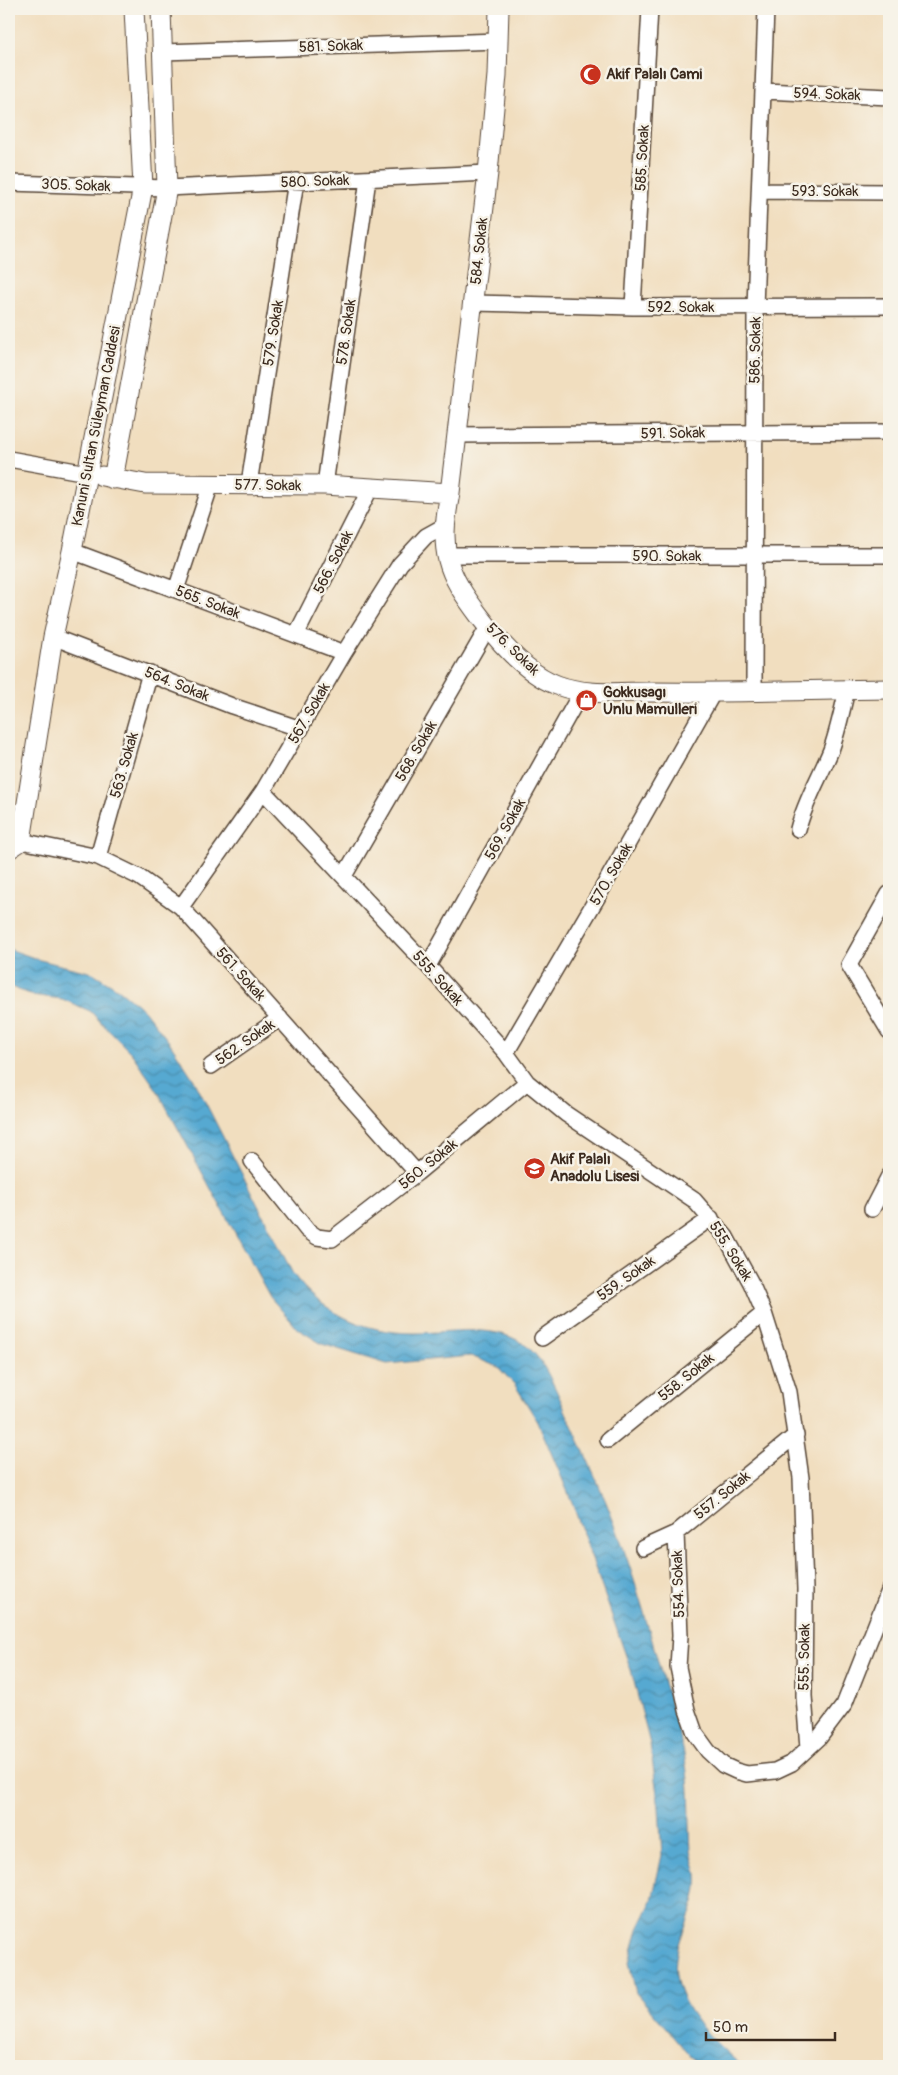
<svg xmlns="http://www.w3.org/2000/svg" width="898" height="2075" font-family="Pangolin,sans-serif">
	<defs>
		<pattern id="water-waves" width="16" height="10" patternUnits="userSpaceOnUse" patternTransform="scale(1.25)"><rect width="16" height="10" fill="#56a9d1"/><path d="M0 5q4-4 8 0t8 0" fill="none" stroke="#488aa9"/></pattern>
	</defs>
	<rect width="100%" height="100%" fill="#f7f3e8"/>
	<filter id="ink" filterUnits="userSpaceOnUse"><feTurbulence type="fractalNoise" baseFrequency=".02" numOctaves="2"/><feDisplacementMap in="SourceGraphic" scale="10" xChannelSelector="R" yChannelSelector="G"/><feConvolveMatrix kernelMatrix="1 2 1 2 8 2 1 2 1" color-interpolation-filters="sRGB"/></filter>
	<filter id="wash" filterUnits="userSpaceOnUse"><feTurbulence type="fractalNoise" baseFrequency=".0096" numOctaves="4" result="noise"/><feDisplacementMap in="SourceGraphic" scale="20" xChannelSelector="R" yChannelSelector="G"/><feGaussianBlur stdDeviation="1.12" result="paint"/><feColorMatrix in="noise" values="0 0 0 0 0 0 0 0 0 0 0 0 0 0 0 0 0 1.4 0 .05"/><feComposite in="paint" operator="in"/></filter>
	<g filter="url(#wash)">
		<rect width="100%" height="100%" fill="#f1debf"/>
		<path fill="url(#water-waves)" stroke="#486a78" d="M9,949L40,960L93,973L117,988L144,1010L170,1043L194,1080L293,1274C322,1313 365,1333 414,1333C451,1333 499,1321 530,1349C547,1364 560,1400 570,1421C582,1448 595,1475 606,1502C629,1558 646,1618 662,1676C671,1707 683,1739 687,1772C691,1797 689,1824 691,1850C692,1858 696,1867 697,1875C701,1911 668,1942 677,1981C685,2016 717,2044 742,2066H699L636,1993L629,1962L638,1929L652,1900L662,1855L659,1808L650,1744L631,1670L572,1502L538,1422L515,1385L498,1367L471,1356L387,1364L322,1344L298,1329L270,1297L157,1090L132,1054L90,1011L62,999L31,995L9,986Z"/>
	</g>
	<g filter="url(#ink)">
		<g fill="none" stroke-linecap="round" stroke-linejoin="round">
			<defs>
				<path id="minor" d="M163,52L499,41
					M765,91L889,97
					M9,183L167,188L488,173
					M760,191L889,192
					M473,303L633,307L889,306
					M633,307L650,9
					M457,435L889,432
					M9,459L87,473
					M249,484L296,181
					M325,485L368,179
					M72,551L344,653
					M446,555H889
					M176,590L211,484
					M296,635L370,489
					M53,637L232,706L301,729
					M754,692L755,307L766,9
					M263,791L428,966L506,1053L527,1082L566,1114L694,1200L726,1237L751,1283L764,1313L789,1392L801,1478L805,1589L804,1696L808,1748
					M798,829C805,801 820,777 831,750C838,731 842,710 847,690
					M21,841L98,857L139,877L181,907L417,1173
					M98,857L150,673
					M344,876L488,627
					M889,894L849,965L889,1031
					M181,907L263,791L344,653L400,564L426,536L444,526
					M428,966L582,691
					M506,1053L597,898L713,693
					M211,1066L280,1018
					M252,1161L307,1230L317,1237L332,1239L417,1173L527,1082
					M872,1209L889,1176
					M542,1338L711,1218
					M608,1440L764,1313
					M676,1533L680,1636L678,1667L687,1710L695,1733L708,1751L723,1765L736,1771L747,1774L775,1771L792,1763L819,1738L844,1705L889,1591
					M643,1548L676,1533L796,1435"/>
				<path id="tertiary" d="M499,9L497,75L488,173L450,493C439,551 445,571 481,618C500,643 527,674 557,685C586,696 620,692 651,692C730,693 810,690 889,689
					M102,476L145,484L325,485L450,493
					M113,479L167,188L161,9
					M9,849L21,841L53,637L72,551L143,187L134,9"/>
			</defs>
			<use href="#minor" stroke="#564536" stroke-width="18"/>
			<use href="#tertiary" stroke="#564536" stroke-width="21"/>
			<use href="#minor" stroke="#fff" stroke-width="15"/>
			<use href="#tertiary" stroke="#fff" stroke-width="19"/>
		</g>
	</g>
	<defs>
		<symbol id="mosque-disc" viewBox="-11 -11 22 22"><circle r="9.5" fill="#c8321e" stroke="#f7f3e8"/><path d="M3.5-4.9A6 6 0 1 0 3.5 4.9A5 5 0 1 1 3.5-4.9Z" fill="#fff"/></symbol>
		<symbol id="shop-disc" viewBox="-11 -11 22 22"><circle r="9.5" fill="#c8321e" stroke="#f7f3e8"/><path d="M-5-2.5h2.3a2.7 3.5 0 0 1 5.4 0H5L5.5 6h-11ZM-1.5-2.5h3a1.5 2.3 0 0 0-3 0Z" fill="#fff"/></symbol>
		<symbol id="school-disc" viewBox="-11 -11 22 22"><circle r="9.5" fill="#c8321e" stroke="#f7f3e8"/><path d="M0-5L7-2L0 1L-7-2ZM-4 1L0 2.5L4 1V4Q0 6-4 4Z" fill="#fff"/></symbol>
	</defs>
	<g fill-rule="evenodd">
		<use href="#mosque-disc" x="578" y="62" width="25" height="25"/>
		<use href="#shop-disc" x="574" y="688" width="25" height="25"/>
		<use href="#school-disc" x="522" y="1156" width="25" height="25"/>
	</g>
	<g text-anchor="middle" stroke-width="5" stroke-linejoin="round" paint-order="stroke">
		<g font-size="15" fill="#3b2a1e" stroke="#f7f3e8">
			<text transform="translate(331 46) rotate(-2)" y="5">581. Sokak</text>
			<text transform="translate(827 94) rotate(2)" y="5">594. Sokak</text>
			<text transform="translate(642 158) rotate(-87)" y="5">585. Sokak</text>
			<text transform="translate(315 181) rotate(-2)" y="5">580. Sokak</text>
			<text transform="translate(76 185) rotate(2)" y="5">305. Sokak</text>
			<text x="825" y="196">593. Sokak</text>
			<text transform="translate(479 251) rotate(-84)" y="5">584. Sokak</text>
			<text x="681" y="312">592. Sokak</text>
			<text transform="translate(346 332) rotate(-82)" y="5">578. Sokak</text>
			<text transform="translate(273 333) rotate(-81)" y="5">579. Sokak</text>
			<text transform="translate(755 350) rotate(-89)" y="5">586. Sokak</text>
			<text transform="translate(96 426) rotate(-79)" y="5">Kanuni Sultan Süleyman Caddesi</text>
			<text transform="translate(673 433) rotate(-1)" y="5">591. Sokak</text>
			<text transform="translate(268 485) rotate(1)" y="5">577. Sokak</text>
			<text x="667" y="561">590. Sokak</text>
			<text transform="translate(333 562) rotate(-63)" y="5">566. Sokak</text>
			<text transform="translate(208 602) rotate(21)" y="5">565. Sokak</text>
			<text transform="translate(513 649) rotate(44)" y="5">576. Sokak</text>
			<text transform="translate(177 684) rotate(22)" y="5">564. Sokak</text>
			<text transform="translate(309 713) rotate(-60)" y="5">567. Sokak</text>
			<text transform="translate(416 751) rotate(-60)" y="5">568. Sokak</text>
			<text transform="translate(124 765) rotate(-74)" y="5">563. Sokak</text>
			<text transform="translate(505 829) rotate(-61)" y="5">569. Sokak</text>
			<text transform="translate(611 874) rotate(-60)" y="5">570. Sokak</text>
			<text transform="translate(241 974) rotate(48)" y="5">561. Sokak</text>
			<text transform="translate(438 978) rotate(48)" y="5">555. Sokak</text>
			<text transform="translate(245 1042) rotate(-35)" y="5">562. Sokak</text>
			<text transform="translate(428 1164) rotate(-39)" y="5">560. Sokak</text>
			<text transform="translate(731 1251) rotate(58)" y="5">555. Sokak</text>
			<text transform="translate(626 1278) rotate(-35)" y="5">559. Sokak</text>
			<text transform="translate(686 1377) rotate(-39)" y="5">558. Sokak</text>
			<text transform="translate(722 1495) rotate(-39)" y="5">557. Sokak</text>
			<text transform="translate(678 1584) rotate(-92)" y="5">554. Sokak</text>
			<text transform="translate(804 1657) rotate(-89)" y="5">555. Sokak</text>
		</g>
		<g font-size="15" font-weight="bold" fill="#3b2a1e" stroke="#f7f3e8" text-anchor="start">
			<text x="606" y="79">Akif Palalı Cami</text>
			<text x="603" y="697">Gokkusagı<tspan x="603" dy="17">Unlu Mamulleri</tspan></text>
			<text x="550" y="1164">Akif Palalı<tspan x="550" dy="17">Anadolu Lisesi</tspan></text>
		</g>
	</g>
	<rect width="898" height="2075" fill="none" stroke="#f7f3e8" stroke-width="30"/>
	<path d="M706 2032v8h129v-8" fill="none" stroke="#3b2a1e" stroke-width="2.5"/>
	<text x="713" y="2032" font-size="15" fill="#3b2a1e" stroke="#f7f3e8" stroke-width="4" paint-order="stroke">50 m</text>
</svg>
